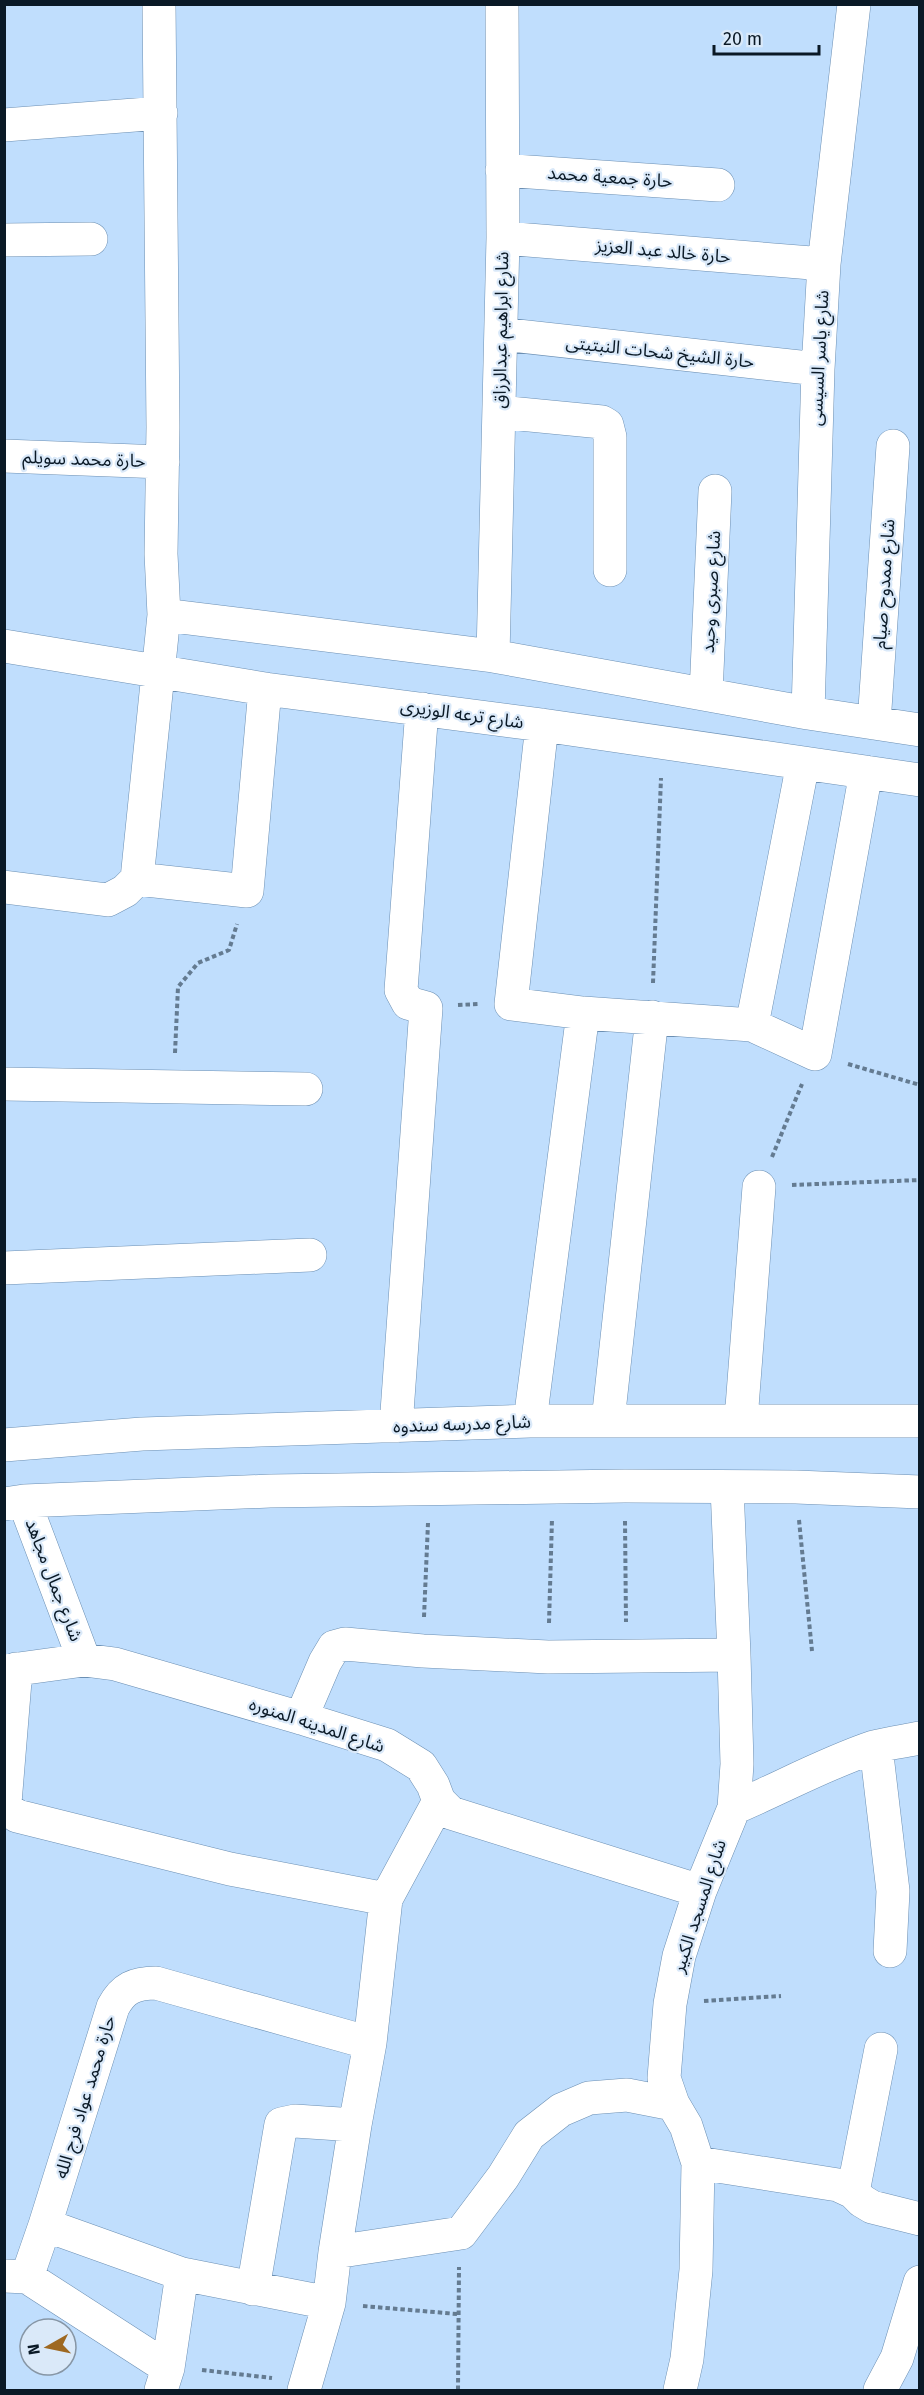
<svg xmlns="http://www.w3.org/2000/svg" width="924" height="2395" font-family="'Fira Sans','Noto Sans Arabic',sans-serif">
	<rect width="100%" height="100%" fill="#c0defd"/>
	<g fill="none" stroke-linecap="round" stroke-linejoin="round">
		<defs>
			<path id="minor" d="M4,125L161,113
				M502,170L718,185
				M503,238L824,264
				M4,240L91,239
				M501,334L818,369
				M499,412L602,422L607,425L610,437V570
				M4,456L163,462
				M164,615L493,656L808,713L920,730
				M4,646L265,689L542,725L920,780
				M493,656L503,238L502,4
				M706,694L715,491
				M808,713L818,369L824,264L854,4
				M874,723L893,446
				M542,725L511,1004L583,1013L752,1025L815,1054L866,772
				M137,879L247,891L265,689
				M4,887L108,900L125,891L137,879L164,615L161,554L163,427L159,4
				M752,1025L803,763
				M4,1084L306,1089
				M4,1268L310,1255
				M741,1420L759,1187
				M530,1421L583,1013
				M608,1421L652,1017
				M396,1426L426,1008L408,1003L401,990L422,709
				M4,1445L142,1434L530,1421H920
				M24,1501L84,1660
				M4,1504L24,1501L270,1491L625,1486L796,1487L920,1492
				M16,1669L5,1803L7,1809L17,1816L230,1869L386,1899
				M4,1671L84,1660L115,1664L301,1718L387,1745L421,1766L433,1785L439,1801L451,1813L700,1891
				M301,1718L325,1662L334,1647L345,1644L423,1651L548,1657L734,1655
				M876,1747L893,1891L890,1951
				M734,1808C781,1788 826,1763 874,1747C889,1743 905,1741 920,1738
				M698,2163L838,2185L853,2192L862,2201L872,2207L920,2219
				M853,2192L881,2049
				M45,2225L182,2274L329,2303
				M335,2252L461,2233L503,2177L529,2135L561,2110L589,2098L627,2095L673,2104
				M5,2276L27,2277L168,2368
				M27,2277L45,2225L113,2007C123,1988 135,1983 156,1983L370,2043
				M253,2289L281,2124L295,2121L355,2125
				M161,2390L168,2368L182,2274
				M304,2390L329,2303L335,2252L355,2125L370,2043L386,1899L439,1801
				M680,2390L687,2359L696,2270L698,2163L686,2126L673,2104L664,2078L670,2004L679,1956L700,1891L734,1808L737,1764L734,1655L727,1487
				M880,2390L897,2358L920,2282"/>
		</defs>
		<use href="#minor" stroke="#6b8fb3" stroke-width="34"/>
		<path stroke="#647b91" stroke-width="4" stroke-dasharray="4.5 3" stroke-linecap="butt" d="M653,983L661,778
			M458,1005L478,1004
			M175,1053L178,987L198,963L229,950L237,924
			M848,1064L920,1085
			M772,1157L802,1084
			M792,1185L920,1180
			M799,1520L812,1651
			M625,1521L626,1622
			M424,1617L428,1523
			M549,1623L552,1519
			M704,2001L781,1996
			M363,2306L457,2314
			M202,2370L272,2378
			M458,2390L459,2267"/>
		<use href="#minor" stroke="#fff" stroke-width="33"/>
	</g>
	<g text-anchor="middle" stroke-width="4.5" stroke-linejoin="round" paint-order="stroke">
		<g font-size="18" fill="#0a1926" stroke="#dae9f9">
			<text transform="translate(610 177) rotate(4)" y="6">حارة جمعية محمد</text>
			<text transform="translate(663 251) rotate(5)" y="6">حارة خالد عبد العزيز</text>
			<text transform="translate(501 330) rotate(-89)" y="6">شارع ابراهيم عبدالرزاق</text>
			<text transform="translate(660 352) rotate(6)" y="6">حارة الشيخ شحات النبتيتى</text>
			<text transform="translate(819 358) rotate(-87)" y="6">شارع ياسر السيسى</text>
			<text transform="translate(84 459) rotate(2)" y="6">حارة محمد سويلم</text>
			<text transform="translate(884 584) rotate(-86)" y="6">شارع ممدوح صيام</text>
			<text transform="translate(711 592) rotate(-87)" y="6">شارع صبرى وحيد</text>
			<text transform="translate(462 714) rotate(8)" y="6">شارع ترعه الوزيرى</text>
			<text transform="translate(462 1424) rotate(-2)" y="6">شارع مدرسه سندوه</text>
			<text transform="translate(54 1580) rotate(69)" y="6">شارع جمال مجاهد</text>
			<text transform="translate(317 1725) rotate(18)" y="6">شارع المدينه المنوره</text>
			<text transform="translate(699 1906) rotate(-72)" y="6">شارع المسجد الكبير</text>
			<text transform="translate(85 2097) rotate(-73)" y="6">حارة محمد عواد فرج الله</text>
		</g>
	</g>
	<rect width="924" height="2395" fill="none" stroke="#0a1926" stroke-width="12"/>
	<g transform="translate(48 2347) rotate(261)"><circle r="28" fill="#dae9f9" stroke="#8796a5" stroke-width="1.5"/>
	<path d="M0-4.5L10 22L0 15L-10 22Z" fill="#9e6821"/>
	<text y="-9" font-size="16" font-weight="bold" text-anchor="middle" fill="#0a1926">N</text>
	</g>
	<path d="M714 45v9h105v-9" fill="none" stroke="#0a1926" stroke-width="3"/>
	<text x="723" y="45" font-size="18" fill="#0a1926" stroke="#dae9f9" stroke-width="4.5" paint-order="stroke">20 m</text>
</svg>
